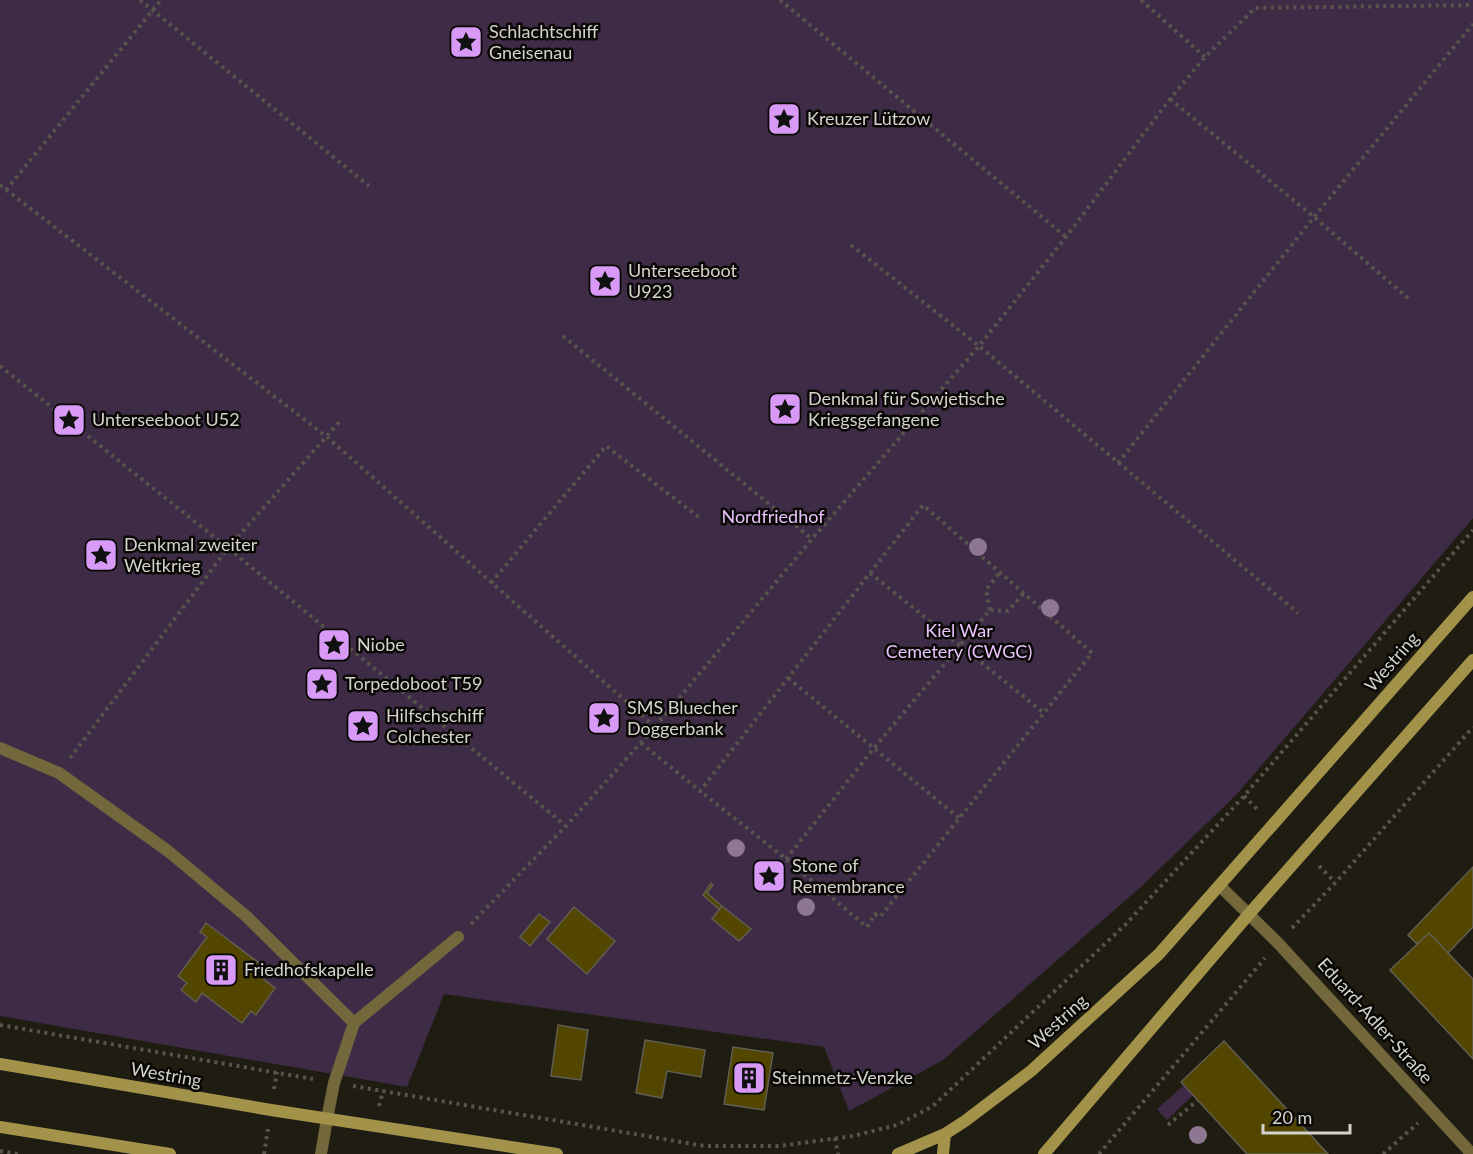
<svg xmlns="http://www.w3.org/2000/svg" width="1473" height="1154" font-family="Lato,sans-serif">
	<rect width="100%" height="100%" fill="#1f1c12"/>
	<path fill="#3e2c47" d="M0,0H1473V518L1237,794L1143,885L943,1060L849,1111L824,1047L444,994L407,1087L0,1016Z
		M1184,1085L1193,1095L1167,1120L1157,1109Z"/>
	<path fill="#534600" stroke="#615e52" stroke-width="1.5" d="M1473,867V927L1448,953L1429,933L1417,944L1408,935Z
		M711,883L713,885L707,893L722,906L719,909L703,895Z
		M722,906L751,929L739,941L712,919Z
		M574,907L615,941L587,974L547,939Z
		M539,914L550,922L530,946L520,937Z
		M206,923L263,966L257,974L275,988L256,1015L251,1011L242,1023L202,993L196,1002L181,990L187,983L178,976L207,937L200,932Z
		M1429,933L1473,979V1059L1390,970Z
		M558,1025L588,1030L581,1080L551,1076Z
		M645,1040L705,1050L701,1077L667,1071L662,1098L636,1093Z
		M1224,1041L1328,1154H1247L1193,1095L1181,1082Z
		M733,1047L773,1053L764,1110L724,1104Z"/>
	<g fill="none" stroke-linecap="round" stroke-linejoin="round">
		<path stroke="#58554d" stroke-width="4" stroke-dasharray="3 4.5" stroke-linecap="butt" d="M140,0L369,186
			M780,0L1066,237
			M1141,0L1205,57
			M1170,99L1314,217L1409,299
			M0,185L327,437L655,727
			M6,190L161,0
			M851,245L979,346L1298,613
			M563,336L812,539
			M0,366L228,548L566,826
			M1118,463L1314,217L1473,24
			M870,573L1044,713
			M491,583L606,446L700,518
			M990,610L986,590L1000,572
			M788,678L959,818
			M641,743L700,791L923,505L1092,653L880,917L875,914L867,927L786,859L700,791
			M70,758L228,548L341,420
			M1244,796L1258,810
			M786,859L874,748L990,610L1008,611L1024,593
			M1319,866L1335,882
			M471,924L566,826L655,727L812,539L979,346L1066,237L1170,99L1205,57L1255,8L1473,5
			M1292,928L1336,882L1473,727
			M0,1025L313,1079
			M353,1086L705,1146H779L853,1136L897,1125L933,1106L1126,924L1244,796L1473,530
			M274,1089L277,1072
			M379,1106L383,1091
			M1168,1125L1198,1100
			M835,1138L838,1154
			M0,1151L18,1154
			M264,1154L268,1129
			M1099,1154L1265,958
			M1383,1154L1418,1123"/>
		<path stroke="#72683c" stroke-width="12" d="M0,748L59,773L168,851L246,916L354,1023L334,1083L327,1119
			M354,1023L458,937"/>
		<path stroke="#72683c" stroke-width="12" d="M1220,886L1278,943L1472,1154
			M321,1154L327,1119"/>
		<path stroke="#a3934a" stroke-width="12" d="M0,1064L271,1110L557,1154
			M0,1127L170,1154
			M898,1154L945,1134L965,1121L1031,1071L1159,954L1473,597
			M943,1154L945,1134
			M1044,1154L1249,914L1473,660"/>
	</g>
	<g fill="#8e7793">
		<circle cx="978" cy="547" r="9"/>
		<circle cx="1050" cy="608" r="9"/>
		<circle cx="736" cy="848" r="9"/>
		<circle cx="806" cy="907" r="9"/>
		<circle cx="1198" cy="1135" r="9"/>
	</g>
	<defs>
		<symbol id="sight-square" viewBox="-11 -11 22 22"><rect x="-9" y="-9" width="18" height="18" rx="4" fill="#d99af7" stroke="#080704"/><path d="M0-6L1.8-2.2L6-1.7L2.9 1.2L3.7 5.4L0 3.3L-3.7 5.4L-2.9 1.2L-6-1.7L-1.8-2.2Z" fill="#111"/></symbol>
		<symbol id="building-square" viewBox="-11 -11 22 22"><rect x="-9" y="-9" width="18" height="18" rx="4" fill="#d99af7" stroke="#080704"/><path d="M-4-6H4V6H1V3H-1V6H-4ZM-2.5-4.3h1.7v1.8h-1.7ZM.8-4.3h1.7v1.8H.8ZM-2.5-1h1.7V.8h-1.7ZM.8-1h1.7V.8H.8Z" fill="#111"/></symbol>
	</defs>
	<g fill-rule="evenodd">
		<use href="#sight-square" x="447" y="23" width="38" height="38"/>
		<use href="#sight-square" x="765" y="100" width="38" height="38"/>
		<use href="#sight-square" x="586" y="262" width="38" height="38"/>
		<use href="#sight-square" x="766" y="390" width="38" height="38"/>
		<use href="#sight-square" x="50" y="401" width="38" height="38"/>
		<use href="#sight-square" x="82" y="536" width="38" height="38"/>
		<use href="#sight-square" x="315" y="626" width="38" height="38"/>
		<use href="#sight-square" x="303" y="665" width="38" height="38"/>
		<use href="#sight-square" x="585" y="699" width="38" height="38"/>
		<use href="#sight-square" x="344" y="707" width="38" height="38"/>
		<use href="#sight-square" x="750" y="857" width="38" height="38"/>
		<use href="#building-square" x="202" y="951" width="38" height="38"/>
		<use href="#building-square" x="730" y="1059" width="38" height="38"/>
	</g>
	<g text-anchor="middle" stroke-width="5" stroke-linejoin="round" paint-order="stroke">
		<g font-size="18" fill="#d4d2cc" stroke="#080704" text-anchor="start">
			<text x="489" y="38">Schlachtschiff<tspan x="489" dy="21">Gneisenau</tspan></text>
			<text x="807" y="125">Kreuzer Lützow</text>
			<text x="628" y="277">Unterseeboot<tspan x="628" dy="21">U923</tspan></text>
			<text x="808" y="405">Denkmal für Sowjetische<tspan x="808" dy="21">Kriegsgefangene</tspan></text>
			<text x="92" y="426">Unterseeboot U52</text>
			<text x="124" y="551">Denkmal zweiter<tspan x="124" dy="21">Weltkrieg</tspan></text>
			<text x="357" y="651">Niobe</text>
			<text x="345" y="690">Torpedoboot T59</text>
			<text x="627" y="714">SMS Bluecher<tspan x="627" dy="21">Doggerbank</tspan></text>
			<text x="386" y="722">Hilfschschiff<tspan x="386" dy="21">Colchester</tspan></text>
			<text x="792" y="872">Stone of<tspan x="792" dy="21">Remembrance</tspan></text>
			<text x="244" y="976">Friedhofskapelle</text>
			<text x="772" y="1084">Steinmetz-Venzke</text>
		</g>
		<g font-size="18" fill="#e9c2fd" stroke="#080704">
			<text x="773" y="523">Nordfriedhof</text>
			<text x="959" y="637">Kiel War<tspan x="959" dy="21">Cemetery (CWGC)</tspan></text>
		</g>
		<g font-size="18" fill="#d4d2cc" stroke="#080704">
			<text transform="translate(1392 662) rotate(-49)" y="6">Westring</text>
			<text transform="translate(1375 1021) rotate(48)" y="6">Eduard-Adler-Straße</text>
			<text transform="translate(1058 1022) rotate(-42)" y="6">Westring</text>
			<text transform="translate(166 1075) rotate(10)" y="6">Westring</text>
		</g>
	</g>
	<path d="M1263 1124v9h87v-9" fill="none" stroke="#d4d2cc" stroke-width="3"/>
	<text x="1272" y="1124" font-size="18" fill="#d4d2cc" stroke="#080704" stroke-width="4.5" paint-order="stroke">20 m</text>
</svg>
